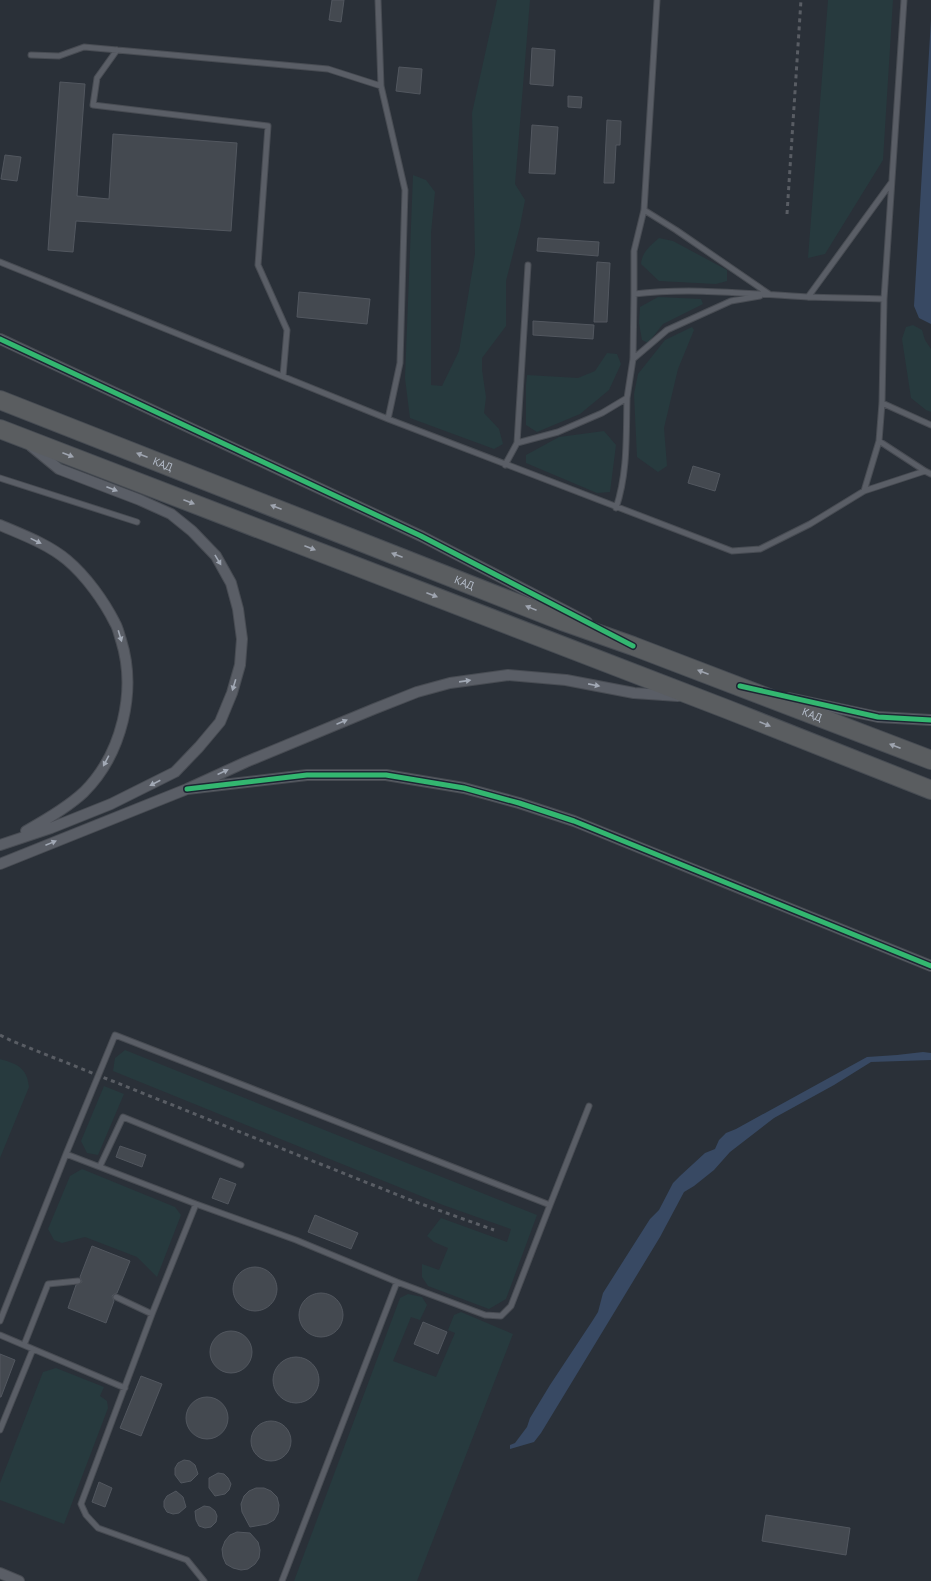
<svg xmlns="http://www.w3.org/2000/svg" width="931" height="1581" font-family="'PT Sans',sans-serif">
	<rect width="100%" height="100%" fill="#2a3038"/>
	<path fill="#273a3e" d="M497,0H530L515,184L525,200L520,226L506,281V326L482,358V370L486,397L484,413L499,429L503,444L494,449L410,418L405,378L413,175L426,180L435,192L431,233V385L442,386L459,351L475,254L472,113Z
		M828,0H893L883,160L825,254L808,258Z
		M659,238L673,241L727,270V281L716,284L659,281L641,264C642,252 650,246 659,238Z
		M658,297L701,299L703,304L663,324L648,343L642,340L639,323L640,307Z
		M913,325L922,330L925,340L931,349V412L926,410L911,398L902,339L906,327Z
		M692,327L694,330L678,369L664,428L667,466L658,472L637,457L634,394L638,374L665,340Z
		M607,353L617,354L621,364L609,390L580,414L537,432L526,425V385L527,375L578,378L595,371Z
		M604,431L616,445L610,492L597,493L526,463V455L559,437Z
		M125,1050L537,1215L506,1299L489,1309L428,1286L422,1277V1264L439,1270L448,1248L434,1242L427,1236L441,1218L507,1242L511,1229L443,1205L113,1071L115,1058Z
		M0,1059C17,1064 27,1067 29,1087L0,1158Z
		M104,1086L124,1094L98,1155L87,1153L81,1141Z
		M82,1169L175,1207L181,1215L157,1277L137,1257L85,1237L62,1243L54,1240L48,1229L70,1176Z
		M408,1294L422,1297L427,1305L420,1320L411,1317L393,1361L436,1377L455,1333L448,1330L454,1315L461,1312L513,1334L417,1581H294L400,1298Z
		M56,1368L104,1387L100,1396L107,1401L108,1408L64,1524L0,1500V1483L43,1372Z"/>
	<path fill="#384963" d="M931,19V324L919,318L914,306Z
		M923,1052L931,1053V1060L871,1062L834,1085L774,1118L730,1152L714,1170L694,1186L684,1192L660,1237L541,1433L534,1442L510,1449V1445L515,1443L527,1427L530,1418L550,1385L593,1320L598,1312L603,1293L650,1219L659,1210L673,1183L680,1176L705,1153L715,1149L719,1140L726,1133L736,1129L867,1057L897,1055Z"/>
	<path fill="#444950" stroke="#52575f" d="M332,0H344L341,22L329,20Z
		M532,48L555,50L553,86L530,84Z
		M399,67L422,69L420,94L396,91Z
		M60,82L85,84L77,196L109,199L113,134L237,143L231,231L76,221L73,252L48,250Z
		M568,96L582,97L581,108L568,107Z
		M607,120L621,121L620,145H616L614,183H604Z
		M532,125L558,127L555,174L529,173Z
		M5,155L21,157L17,181L1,179Z
		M538,238L599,242L598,256L537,251Z
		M597,262L610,263L607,322H594Z
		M299,292L370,299L367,324L297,317Z
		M533,321L594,325L593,339L533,335Z
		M693,466L720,474L715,491L688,483Z
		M120,1146L146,1155L142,1167L116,1157Z
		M220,1178L236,1184L228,1204L212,1198Z
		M315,1215L358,1233L351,1249L308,1232Z
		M92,1246L130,1261L117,1293L114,1294L112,1296L114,1301L106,1323L68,1308L76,1285L82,1282L80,1277Z
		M233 1289a22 22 0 1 1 44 0a22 22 0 1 1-44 0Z
		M299 1315a22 22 0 1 1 44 0a22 22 0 1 1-44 0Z
		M423,1322L447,1332L438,1354L414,1344Z
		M210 1352a21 21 0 1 1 42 0a21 21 0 1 1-42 0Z
		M0,1354L15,1360L1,1397H0Z
		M273 1380a23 23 0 1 1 46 0a23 23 0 1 1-46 0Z
		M141,1376L162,1384L141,1436L120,1428Z
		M186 1418a21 21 0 1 1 42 0a21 21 0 1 1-42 0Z
		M251 1441a20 20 0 1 1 40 0a20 20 0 1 1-40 0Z
		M184,1460L190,1461L195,1465L198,1474L191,1481L181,1483L175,1475V1468L178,1463Z
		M218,1473L224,1474L228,1478L231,1484L229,1490L225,1494L215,1496L209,1488V1478Z
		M99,1482L112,1488L105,1507L92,1502Z
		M256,1488H264L271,1491L277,1497L279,1505L278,1513L274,1520L267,1524L250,1527L242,1512L241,1504L244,1496L249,1491Z
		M176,1491L183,1497L186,1507L179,1513L173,1514L167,1512L164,1507V1501L167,1496Z
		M204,1506L210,1507L215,1511L217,1516L216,1522L211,1527L205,1528L199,1526L196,1520L195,1511Z
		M766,1515L850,1528L846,1555L762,1541Z
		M237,1532L250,1533L258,1542L260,1550L259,1558L255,1564L248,1569L241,1570L233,1568L226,1564L223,1557L222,1549L225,1541L230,1535Z"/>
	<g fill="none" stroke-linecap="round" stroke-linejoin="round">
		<defs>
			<path id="lane" d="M378,0L381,86L405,190L400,363L388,419
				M904,0L884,299L882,403L879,441L925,471
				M117,50L97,78L93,105L268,126L258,265L287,330L283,376
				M31,55L59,56L84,47L328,69L381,86
				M644,210L676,230L769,294
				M0,262L388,419L732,551L760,549L810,524L864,491L925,471L931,474
				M634,294V251L644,210L657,0
				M808,297L891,183
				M633,359L667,330L731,301L760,296
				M882,403L931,425
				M517,443L528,265
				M505,465L517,443L558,432L602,413L627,398L633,359L634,294C692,287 750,294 808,297C833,298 859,298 884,299
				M0,478L137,522
				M864,491L879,441
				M616,508C628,472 626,435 627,398
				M66,1154L196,1204L296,1240L397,1282
				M100,1166L123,1117L241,1165
				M196,1204L152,1314L81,1504L86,1515L98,1528L187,1560L204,1581
				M550,1205L589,1106
				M116,1297L152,1314
				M0,1321L66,1154L115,1035L550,1205L511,1306L501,1316L485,1315L397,1282L282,1581
				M0,1335L125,1388
				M24,1345L48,1284L78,1281
				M0,1430L33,1349"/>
			<path id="street" d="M0,339L421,536L587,622
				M0,525C23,535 48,544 67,560C86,576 104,601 115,623C118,628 119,634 121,640C137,691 122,754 84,792C68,807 44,821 26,831
				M789,698L878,717L931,720
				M187,789L307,775H386L464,788L519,803L574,821L931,966
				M0,845L51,828L111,804L175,772L199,747L220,722L232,693L240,665L242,639L238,609L231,583L216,556L192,531L171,514L140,500L59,469L31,446
				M0,864L187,789L246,762L374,709L417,692L450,683L508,675L566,680L634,693L678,696
				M0,1573L19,1581"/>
			<g id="highway">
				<path id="s1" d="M0,400L562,621L633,646L931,760"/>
				<path d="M0,429L729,710L931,790"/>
			</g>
		</defs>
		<use href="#lane" stroke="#484c53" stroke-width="7"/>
		<use href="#street" stroke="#484c53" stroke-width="12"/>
		<use href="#highway" stroke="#474c53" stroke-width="20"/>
		<use href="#lane" stroke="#5a5e66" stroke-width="5"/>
		<use href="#street" stroke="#5a5e66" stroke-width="10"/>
		<use href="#highway" stroke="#5a5d60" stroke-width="18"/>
		<path stroke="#595d64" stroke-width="3" stroke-dasharray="4 4" stroke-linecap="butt" d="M787,214L801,0
			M0,1035L12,1041L413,1201L494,1230"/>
		<defs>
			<path id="cycleway" d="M0,339L421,536L633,646
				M740,686L878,717L931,720
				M187,789L307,775H386L464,788L519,803L574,821L931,966"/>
		</defs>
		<use href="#cycleway" stroke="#1d2633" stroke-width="8"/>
		<use href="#cycleway" stroke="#33b770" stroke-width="5"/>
	</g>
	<defs><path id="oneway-solid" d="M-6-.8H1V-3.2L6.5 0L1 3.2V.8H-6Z"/></defs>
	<g fill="#9ea4af">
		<use href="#oneway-solid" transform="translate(68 455) rotate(21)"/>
		<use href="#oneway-solid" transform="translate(142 455) rotate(-159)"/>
		<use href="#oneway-solid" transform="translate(189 502) rotate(21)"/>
		<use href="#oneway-solid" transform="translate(276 507) rotate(-159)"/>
		<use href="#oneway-solid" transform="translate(310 548) rotate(21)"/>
		<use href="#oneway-solid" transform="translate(397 555) rotate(-159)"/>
		<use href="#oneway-solid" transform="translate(432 595) rotate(21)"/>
		<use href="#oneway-solid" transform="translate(531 608) rotate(-158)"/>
		<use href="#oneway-solid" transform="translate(703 672) rotate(-159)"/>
		<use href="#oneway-solid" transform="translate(765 724) rotate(22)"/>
		<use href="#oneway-solid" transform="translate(895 746) rotate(-159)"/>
	</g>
	<g fill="#a2a9b5">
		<use href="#oneway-solid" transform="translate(112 489) rotate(21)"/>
		<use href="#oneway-solid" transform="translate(36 541) rotate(26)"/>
		<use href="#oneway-solid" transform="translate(218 560) rotate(59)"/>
		<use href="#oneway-solid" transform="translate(120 636) rotate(73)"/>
		<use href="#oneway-solid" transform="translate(465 681) rotate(-8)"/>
		<use href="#oneway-solid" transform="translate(234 685) rotate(107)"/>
		<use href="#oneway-solid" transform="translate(594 685) rotate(11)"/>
		<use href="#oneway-solid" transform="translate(342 722) rotate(-23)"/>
		<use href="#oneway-solid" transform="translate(106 761) rotate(118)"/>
		<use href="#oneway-solid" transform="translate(223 772) rotate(-25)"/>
		<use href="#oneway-solid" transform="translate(155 783) rotate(153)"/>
		<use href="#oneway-solid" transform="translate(51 843) rotate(-22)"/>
	</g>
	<g text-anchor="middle" stroke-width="4" stroke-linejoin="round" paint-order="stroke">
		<g font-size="11" fill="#b4bcc9" stroke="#1d2633">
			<text dy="4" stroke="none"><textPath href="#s1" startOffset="175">КАД</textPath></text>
			<text dy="4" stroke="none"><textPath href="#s1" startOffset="499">КАД</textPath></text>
			<text dy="4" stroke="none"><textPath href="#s1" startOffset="871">КАД</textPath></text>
		</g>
	</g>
</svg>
